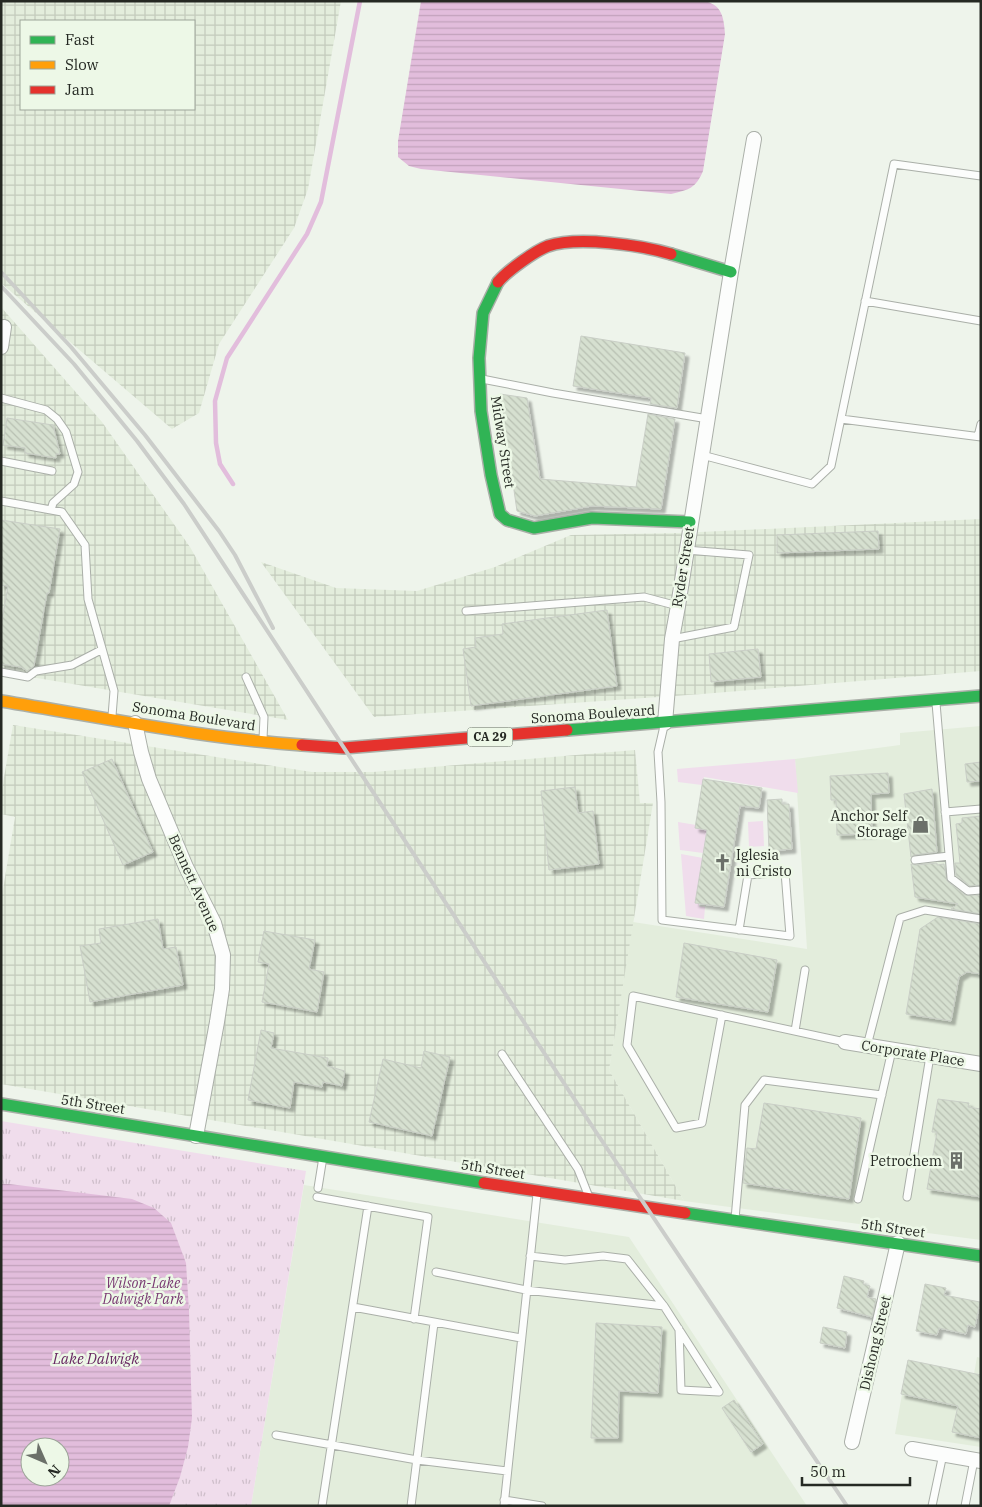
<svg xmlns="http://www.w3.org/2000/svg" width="982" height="1507" font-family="'IBM Plex Serif',serif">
	<defs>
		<pattern id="industrial-grid" width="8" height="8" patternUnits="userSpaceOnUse" patternTransform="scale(1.25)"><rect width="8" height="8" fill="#e3eddc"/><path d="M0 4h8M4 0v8" fill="none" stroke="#c3cbbc"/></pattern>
		<pattern id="park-tufts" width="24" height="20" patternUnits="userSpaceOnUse" patternTransform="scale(1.25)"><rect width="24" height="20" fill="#f0ddec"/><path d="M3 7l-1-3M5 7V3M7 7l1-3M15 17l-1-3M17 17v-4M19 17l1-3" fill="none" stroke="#cebeca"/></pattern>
		<pattern id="water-rules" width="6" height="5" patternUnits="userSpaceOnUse" patternTransform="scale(1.25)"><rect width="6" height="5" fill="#e2bddc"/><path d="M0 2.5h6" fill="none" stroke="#c2a2bc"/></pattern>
		<pattern id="building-back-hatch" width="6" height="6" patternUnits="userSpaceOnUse" patternTransform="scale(1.25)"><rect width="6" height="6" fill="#d6e0d0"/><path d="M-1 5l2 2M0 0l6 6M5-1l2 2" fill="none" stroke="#b8c0b2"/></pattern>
		<filter id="shadow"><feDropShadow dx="4" dy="4" stdDeviation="1" flood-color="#0004"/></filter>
	</defs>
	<rect width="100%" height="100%" fill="#eef4eb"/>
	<path fill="#e3eddc" d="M981,726V1240L684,1201L609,1070L633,922L807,949L795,759L900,745V733Z
		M304,1185L629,1237L807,1506H251Z
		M977,1357L981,1358V1447L895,1434L908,1360L974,1374Z"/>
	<path fill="url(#industrial-grid)" fill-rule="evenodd" d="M1,1H341L308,189L294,228L219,344L199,413L172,429L1,283ZM21,21H194V109H21Z
		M1,307L102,422L190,547L288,720L1,672Z
		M981,519V671L702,694L374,717L261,562L336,588L417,591L495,567L571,535L679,533Z
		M13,725L312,772H373L635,750L640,803H653L609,1070L684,1201L1,1084V901L15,817L1,814V795Z"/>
	<path fill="#f0ddec" d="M795,759L798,793L704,777L702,785L678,782L677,769Z
		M763,821L764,846L749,847L748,822Z
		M678,822L696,825V828L707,830L703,853L680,850Z
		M681,854L703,858L699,903V906L705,907L704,919L686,916Z"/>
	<path fill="url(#park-tufts)" fill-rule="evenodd" d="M1,1121L306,1171L251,1506H1ZM30,1447H60V1477H30Z"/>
	<path fill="url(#water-rules)" fill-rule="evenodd" d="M421,1H702C722,3 724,18 725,34L703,171C696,188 689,190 671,194L421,169L409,166L398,157V141Z
		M1,1184H9L132,1199L154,1208L171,1223L186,1263L189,1311L192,1418L188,1447L180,1477L169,1506H1ZM30,1447H60V1477H30Z"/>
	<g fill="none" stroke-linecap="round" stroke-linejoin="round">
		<path stroke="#e2bddc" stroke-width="4.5" d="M233,484L220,464L216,443L215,401L227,358L307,234L321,202L360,1"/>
	</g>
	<path fill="url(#building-back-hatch)" stroke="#c9cec6" filter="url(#shadow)" d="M581,336L685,353L677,408L650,404L651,398L573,386Z
		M500,394L527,398L540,479L636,487L648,414L675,419L661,509L592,506L535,516L517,511Z
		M7,418L53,425L60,454H56V458L25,453V448L3,445Z
		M1,520L60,529L49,593H47L34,666L27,671L21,667L1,664V625L8,586L1,585Z
		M878,531L879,549L777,553V535Z
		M607,610L617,686L471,706L463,649L476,647L475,638L503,634L502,624Z
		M758,649L761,677L711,682L709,654Z
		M112,759L153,852L123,865L82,772Z
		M981,762V781L967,782L965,764Z
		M888,773L889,793L871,794L872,834L837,835L836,800H831L830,776Z
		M703,779L762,788L759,808L740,806L724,907L695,903L707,830L695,828Z
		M575,787L578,813L593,811L599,864L549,870L541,791Z
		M932,789L937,852L914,855L911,857L904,794Z
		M782,799V804H789L792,849L769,851L767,800Z
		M981,816V885L970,886L956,875L955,863H960L956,824L962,823V818Z
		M937,863V865L944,864L947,881L965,895H981V914L951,909L958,904L915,897L911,864L916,865Z
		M938,917L981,924V974L967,972L959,977L951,1021L906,1014L920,929Z
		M158,919L163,949L176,947L183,985L90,1002L80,946L101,943L99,929Z
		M264,931L315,940L309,969L324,972L317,1012L262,1002L269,964L258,962Z
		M684,943L777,960L768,1012L676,997Z
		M261,1030L274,1033L271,1048L328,1058L327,1066L345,1071L342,1086L323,1082L322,1087L294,1082L290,1108L248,1100Z
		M424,1051L450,1057L432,1136L369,1122L383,1059L421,1068Z
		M938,1099L969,1103L968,1107L981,1109V1197L927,1189L937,1132H932Z
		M764,1103L861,1118L849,1199L743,1183L747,1148L756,1149Z
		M844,1276L864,1281L863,1284L870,1286L867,1297L876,1299L872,1317L837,1308Z
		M925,1284L946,1288L944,1295L980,1302L975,1327L968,1325L966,1334L939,1328L937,1335L916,1331Z
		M596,1323L662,1327L658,1393L619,1391L618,1438H591Z
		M823,1327L847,1332L845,1348L820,1343Z
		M908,1360L981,1375V1438L952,1432L958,1406L901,1394Z
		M734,1400L763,1444L751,1452L722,1408Z"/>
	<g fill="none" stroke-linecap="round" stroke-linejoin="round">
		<defs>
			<path id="lane" d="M865,301L981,321
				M482,379L553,393L708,419
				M1,398L46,410L57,419L66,432L78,472L74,484L53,503L51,510
				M841,419L981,437
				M978,436L981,424
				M702,455L812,484L831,466L894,164L981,176
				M1,461L52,471
				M1,501L62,512L85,545L88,599L114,691L112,716
				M466,611L644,597L678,606
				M672,639L734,627L749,555L686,550
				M1,672L28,677L36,671L72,665L101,650
				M246,677L264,717L263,739
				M936,703L951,878L968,891L981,890
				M664,726L658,752L661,802L662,920L790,936L785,872L748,875L739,930
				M945,812L981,809
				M915,860L949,856
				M722,1015L702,1123L676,1128L627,1045L633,996L845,1042
				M795,1031L805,970
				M867,1046L900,918L925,910L981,919
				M502,1054L578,1169L589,1197
				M318,1188L323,1157
				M317,1197L428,1217L414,1319
				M907,1197L930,1056
				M858,1199L892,1050
				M735,1219L745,1105L764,1080L882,1095
				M530,1256L565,1260L603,1256L627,1259L664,1306L719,1392L681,1390L679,1329
				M436,1272L526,1290L664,1306
				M353,1307L521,1338
				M276,1435L417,1460L507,1471
				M504,1500L542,1506
				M322,1506L368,1206
				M411,1506L434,1323
				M504,1506L537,1194
				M932,1506L943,1454
				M965,1506L974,1460"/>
			<path id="street" d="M1,347L4,327
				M135,723L141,752L149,779L186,867L214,923L223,955L222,989L217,1022L196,1136
				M665,723L672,639L678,606L731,272L754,139
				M845,1042L981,1064
				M852,1442L898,1243
				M912,1449L981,1461"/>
			<path id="fast" d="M671,254L731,272
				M498,282L483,313L479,358L481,411L491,475L500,514L507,520L534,528L592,518L690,522
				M567,730L981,696
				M1,1104L484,1183
				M685,1213L981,1256"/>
			<path id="slow" d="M1,701C101,717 201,738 302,745"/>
			<path id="jam" d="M498,282C507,271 535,251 548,246C578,236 641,245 671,254
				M302,745L344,748L567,730
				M484,1183L685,1213"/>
		</defs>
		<use href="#lane" stroke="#aaafa8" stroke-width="9"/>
		<use href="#street" stroke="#aaafa8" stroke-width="16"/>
		<use href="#fast" stroke="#aaafa8" stroke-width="14"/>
		<use href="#slow" stroke="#aaafa8" stroke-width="14"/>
		<use href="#jam" stroke="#aaafa8" stroke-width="14"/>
		<use href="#lane" stroke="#fcfdfc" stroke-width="7"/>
		<use href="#street" stroke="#fcfdfc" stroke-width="14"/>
		<use href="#fast" stroke="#30b455" stroke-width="11"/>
		<use href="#slow" stroke="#ff9f0a" stroke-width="11"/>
		<use href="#jam" stroke="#e5322d" stroke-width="11"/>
		<path stroke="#cbcdca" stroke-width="4" d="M1,272L71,347L145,435L219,531L235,555L273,628
			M1,286L74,364L137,441L184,504L596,1132L847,1506"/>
	</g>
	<defs>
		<symbol id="shop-bare" viewBox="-9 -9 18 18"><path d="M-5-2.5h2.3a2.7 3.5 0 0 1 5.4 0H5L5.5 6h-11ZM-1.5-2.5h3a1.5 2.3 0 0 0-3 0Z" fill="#6b7069" stroke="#edf8e7" stroke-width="2.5" paint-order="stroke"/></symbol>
		<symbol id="church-bare" viewBox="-9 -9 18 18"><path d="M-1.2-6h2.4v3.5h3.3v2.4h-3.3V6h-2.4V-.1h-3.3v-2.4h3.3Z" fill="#6b7069" stroke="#edf8e7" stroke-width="2.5" paint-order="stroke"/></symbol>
		<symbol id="building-bare" viewBox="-9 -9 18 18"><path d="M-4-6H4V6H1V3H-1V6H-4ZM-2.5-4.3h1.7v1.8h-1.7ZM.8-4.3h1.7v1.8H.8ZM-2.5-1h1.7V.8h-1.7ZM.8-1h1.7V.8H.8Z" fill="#6b7069" stroke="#edf8e7" stroke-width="2.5" paint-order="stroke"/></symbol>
	</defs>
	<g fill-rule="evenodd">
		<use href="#shop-bare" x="908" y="812" width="25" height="25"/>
		<use href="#church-bare" x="710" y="850" width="25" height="25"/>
		<use href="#building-bare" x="944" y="1148" width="25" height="25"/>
	</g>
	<g text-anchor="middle" stroke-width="5" stroke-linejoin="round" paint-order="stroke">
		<rect fill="#edf8e7" stroke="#61675e" stroke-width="1" x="467.5" y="727.5" width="45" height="19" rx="4"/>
		<g font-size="12" font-weight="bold" fill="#252923">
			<text x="490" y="741">CA 29</text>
		</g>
		<g font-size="14" fill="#252923" stroke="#edf8e7">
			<text transform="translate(503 442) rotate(81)" y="5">Midway Street</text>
			<text transform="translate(683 567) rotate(-81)" y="5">Ryder Street</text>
			<text transform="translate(593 714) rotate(-4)" y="5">Sonoma Boulevard</text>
			<text transform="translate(194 716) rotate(9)" y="5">Sonoma Boulevard</text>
			<text transform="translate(194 883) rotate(66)" y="5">Bennett Avenue</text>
			<text transform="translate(913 1053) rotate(9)" y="5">Corporate Place</text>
			<text transform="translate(93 1104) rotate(9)" y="5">5th Street</text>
			<text transform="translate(493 1169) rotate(9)" y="5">5th Street</text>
			<text transform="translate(893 1228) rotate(8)" y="5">5th Street</text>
			<text transform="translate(875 1343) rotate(-77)" y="5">Dishong Street</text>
		</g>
		<g font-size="14" fill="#252923" stroke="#edf8e7" text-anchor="end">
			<text x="907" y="821">Anchor Self<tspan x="907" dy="16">Storage</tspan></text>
			<text x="736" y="860" text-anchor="start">Iglesia<tspan x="736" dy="16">ni Cristo</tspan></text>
			<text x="942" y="1166">Petrochem</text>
		</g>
		<g font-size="14" font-style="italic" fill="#793872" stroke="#edf8e7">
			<text x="143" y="1288">Wilson-Lake<tspan x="143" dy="16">Dalwigk Park</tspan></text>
		</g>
		<g font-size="15" font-style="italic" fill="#682862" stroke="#edf8e7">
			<text x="96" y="1364">Lake Dalwigk</text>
		</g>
	</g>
	<rect width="982" height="1507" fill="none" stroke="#252923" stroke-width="5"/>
	<rect x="20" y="20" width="175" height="90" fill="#edf8e7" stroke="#9da599"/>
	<rect x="30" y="36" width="25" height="8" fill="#30b455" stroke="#9da599"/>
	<text x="65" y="45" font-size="15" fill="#252923">Fast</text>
	<rect x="30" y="61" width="25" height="8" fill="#ff9f0a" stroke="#9da599"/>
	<text x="65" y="70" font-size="15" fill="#252923">Slow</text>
	<rect x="30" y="86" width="25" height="8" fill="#e5322d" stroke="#9da599"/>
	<text x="65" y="95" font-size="15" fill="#252923">Jam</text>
	<g transform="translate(45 1462) rotate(135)"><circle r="24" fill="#edf8e7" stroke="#9da599"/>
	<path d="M0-4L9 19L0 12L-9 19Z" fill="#6b7069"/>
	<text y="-8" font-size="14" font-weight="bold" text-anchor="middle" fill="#252923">N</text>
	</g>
	<path d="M802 1477v8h108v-8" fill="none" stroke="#252923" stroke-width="2.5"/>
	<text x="810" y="1477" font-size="15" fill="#252923" stroke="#edf8e7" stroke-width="4" paint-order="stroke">50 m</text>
</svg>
